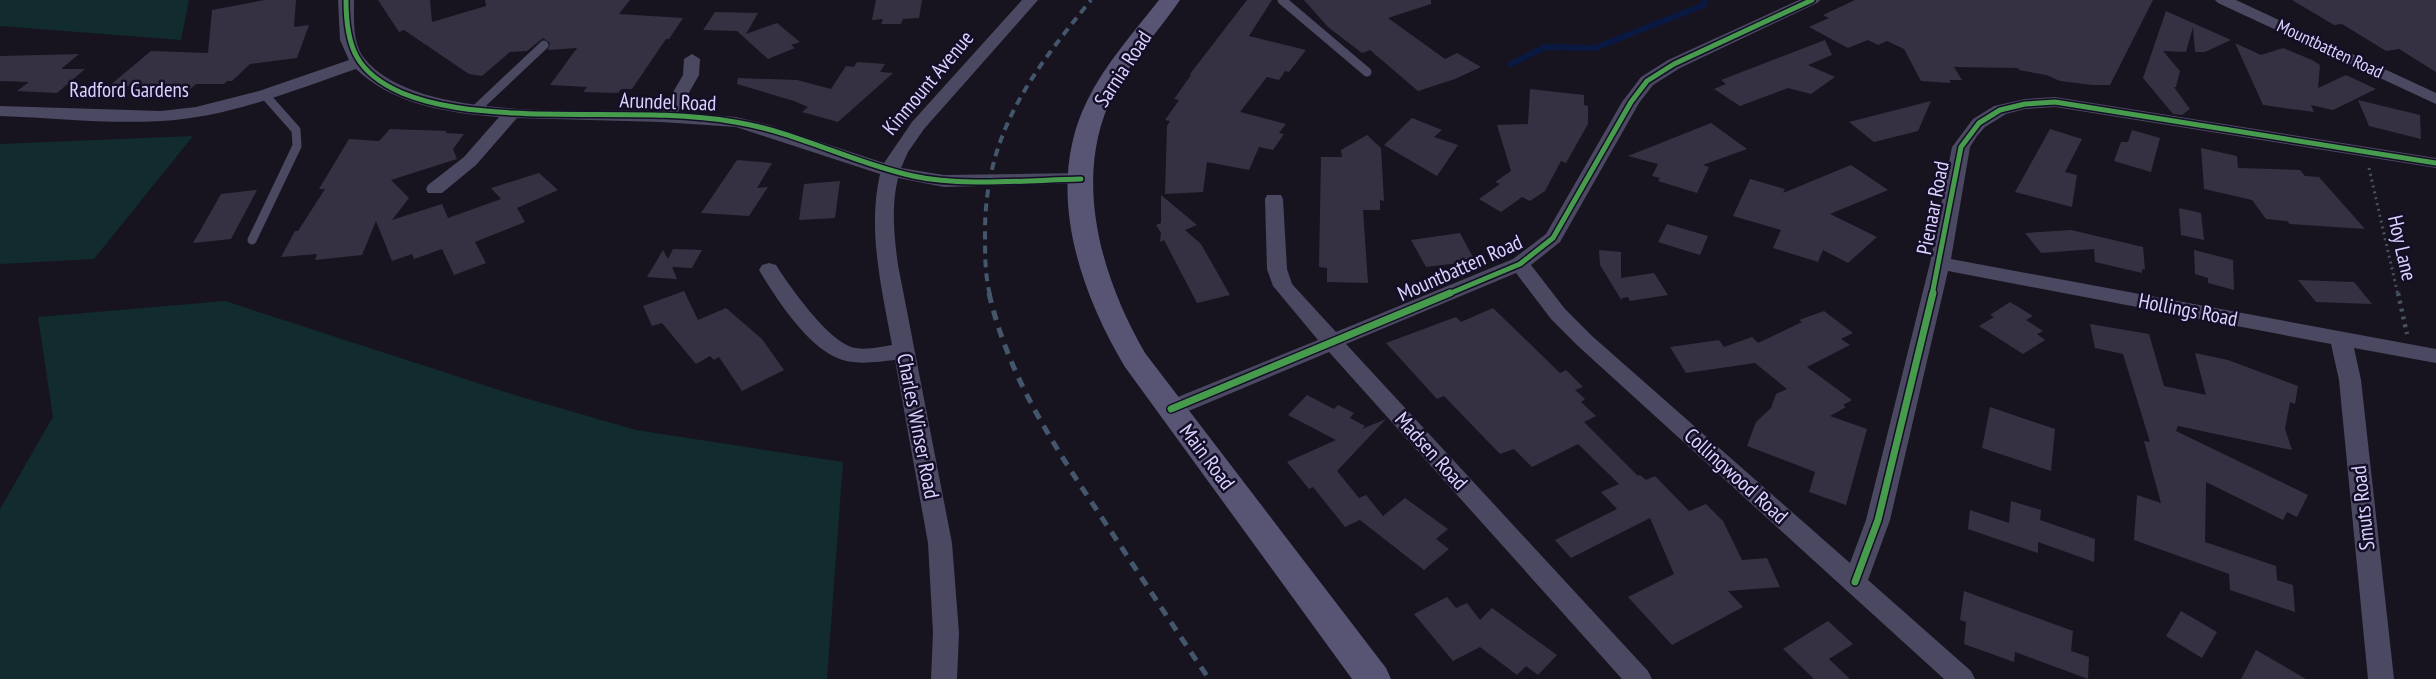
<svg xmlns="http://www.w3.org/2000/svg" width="2436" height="679" font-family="'PT Sans Narrow',sans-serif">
	<rect width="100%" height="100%" fill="#171420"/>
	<path fill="#112b2e" d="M0,0H189L181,40L0,26Z
		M193,136L94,259L0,264V144Z
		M225,301L518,396L636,430L843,462L827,679H0V509L53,417L38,317Z"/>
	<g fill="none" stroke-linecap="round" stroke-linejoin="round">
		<path stroke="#091942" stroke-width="6" d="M1511,64L1545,47L1595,48L1704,5L1705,0"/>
	</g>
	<path fill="#353142" d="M265,0H296L294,27L309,25L297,58L250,64L232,81H227L224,84H196L189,90L127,89L131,86H109L151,51L208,53L212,10Z
		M378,0H430L432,22L486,6L485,0H630L619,14L683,18L669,39H666L632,89H621L618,93L583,92L587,87L550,85L577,48L548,50L550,43L543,38L527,51L510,52L482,76L469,74L404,30L399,32Z
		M876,0H922L919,18L903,19L901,24H881L883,19L872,20Z
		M1247,0H1272L1249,36L1306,50L1289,72L1285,71L1279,80L1267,77L1240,112L1286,124L1279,133L1284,134L1273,150L1259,147L1249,170L1207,162L1203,192L1165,194L1167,126L1170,121L1165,120L1179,100L1174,99L1191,75L1190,74Z
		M1304,0H1431V4L1388,18L1445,59L1457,53L1481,67L1455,79L1418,91L1370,50L1362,53L1328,27Z
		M1855,0H2153L2110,85H2092L2060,81L2046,75L2019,70L2018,68L1954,67L1962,80H1949L1951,83L1921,81L1904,49L1887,41L1878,45L1868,40L1848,48L1809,27L1829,18L1823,15Z
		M2292,0H2436V72L2399,49L2386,51L2342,24L2334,25Z
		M2166,11L2231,40L2205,52H2195L2193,27L2186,52L2163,51L2180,71L2176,87H2174L2190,109L2182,115L2173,114L2143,78Z
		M715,12L758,13L746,34L777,23L800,42L791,45L795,48L768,59L737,31L703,30Z
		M1825,40L1832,55L1808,65L1835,77L1811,94L1788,88L1740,106L1714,89L1726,84L1721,80Z
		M2235,43L2261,55L2283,48L2312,60L2320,65L2318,88L2346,75L2376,89L2333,110L2311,105L2314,112L2263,105Z
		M79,54L61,69H85L57,93L17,91L29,82L0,81V56Z
		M857,62L885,64L880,72L893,73L838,122L802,112L808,107L794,101L737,84L738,78L797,80L831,89L846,66L854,67Z
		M1530,89L1584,95V105L1588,106V124L1566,163L1561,161L1545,191L1530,201L1522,197L1501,212L1479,199L1500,184L1495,182L1511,171L1497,125L1528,124Z
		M2358,100L2420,115L2421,139L2369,126Z
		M1931,101L1918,131L1874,142L1849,122Z
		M1412,118L1442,130L1434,137L1458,145L1437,176L1384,145Z
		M1711,123L1747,149L1703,165L1709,167L1697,193L1658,181L1660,178L1652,176L1658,164L1628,156Z
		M390,129L447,131L445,133L464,134L453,149L457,159L391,180L409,198L392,220L442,204L448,218L501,199L491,188L539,173L558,190L517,208L525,222L475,242L486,263L454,275L442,249L414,259L412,254L392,261L376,221L362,255L315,260L317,254L281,257L295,231H298L325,189H319L349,139L379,141Z
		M2050,129L2082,139L2065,172L2077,175L2072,207L2015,192Z
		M2132,130L2160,138L2151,172L2114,161L2121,142H2128Z
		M1367,135L1381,148L1384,201L1380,200V210H1363L1368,283L1327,282V268L1319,267L1321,157H1342L1341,150Z
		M2201,148L2237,156L2238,168L2300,170L2305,176L2319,177L2365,229L2290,224L2287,221L2266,219L2252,200L2204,189Z
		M737,160L772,163L757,188L768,187L749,216L701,213Z
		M1851,165L1888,190L1830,214L1877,237L1848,263L1823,250L1818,262L1773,248L1781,230L1733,216L1750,179L1785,189L1783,193Z
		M840,181L835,218L799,220L804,184Z
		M257,190L231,239L193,243L221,194Z
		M1161,195L1197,225L1185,230L1201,244L1230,295L1197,303L1164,240L1160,242L1161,233L1156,225L1161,223Z
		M2179,208L2201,213L2204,240L2181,235Z
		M1667,224L1708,236L1700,255L1658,242Z
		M2071,230L2143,247L2145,270L2142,269V273L2095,262L2094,249L2041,253L2025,233Z
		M1460,233L1475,261L1426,267L1411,240Z
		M673,249L702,250L692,268L672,267L677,279L647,277L663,250L668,259Z
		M1599,250L1621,252V278L1654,273L1668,295L1630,301L1628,297L1622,298V301L1600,265Z
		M2194,250L2233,260L2234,290L2208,283V278L2195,274Z
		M2298,280L2354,282L2372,304L2316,302Z
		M684,291L698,320L726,308L762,339L784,370L742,391L719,357L714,360L710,356L696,364L662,323L652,326L643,306Z
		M2010,302L2033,316L2026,320L2043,331L2037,334L2045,340L2023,354L1979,326L1994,317L1990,315Z
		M1493,308L1560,373L1566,370L1583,387L1575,390L1585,399L1581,402L1596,416L1584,422L1638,476L1640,475L1646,480L1655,476L1689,511L1706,504L1723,521L1742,560L1767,558L1780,587L1728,591L1743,607L1672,645L1628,597L1674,574L1650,518L1571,558L1555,540L1617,509L1601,492L1619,484L1578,444L1532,467L1514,449L1500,454L1444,396L1437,399L1386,343L1456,317L1461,322Z
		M1824,311L1853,333L1841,339L1850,345L1807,367L1852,400L1843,405L1846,407L1830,416L1867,429L1846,505L1809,492L1815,472L1747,446L1756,422L1771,408L1776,394L1787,389L1755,363L1686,373L1670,347L1719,340L1724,347L1752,337L1758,343L1802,322L1799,320Z
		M2090,324L2149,334L2164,386L2206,395L2195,353L2228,360L2298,386L2295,404L2290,402L2285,429L2292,450L2178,426L2176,431L2308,495L2297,517L2287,512L2283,520L2206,482L2205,542L2276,566L2277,580L2293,585L2295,612L2230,590L2229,574L2134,540L2137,495L2161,503L2144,441L2150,442L2123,354L2095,348Z
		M1307,395L1334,409L1338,405L1354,413L1350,418L1365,426L1362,429L1386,419L1337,471L1359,498L1366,495L1383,516L1405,498L1448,529L1436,539L1449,549L1424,570L1360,520L1345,527L1313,487L1309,489L1287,462L1336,440L1288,415Z
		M1990,407L2055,429L2051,471L1982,448Z
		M2011,501L2041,510L2040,520L2095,539L2094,562L2038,542V553L1968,529L1970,510L2009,523Z
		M1964,591L2073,631L2071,651L2089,657L2088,679L2015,652L2014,662L1964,644L1966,622L1960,620Z
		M1447,597L1456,608L1467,603L1480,620L1492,608L1557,655L1538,675L1526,666L1517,675L1480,647L1453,661L1414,614Z
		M2181,611L2217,632L2202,658L2166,636Z
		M1828,621L1853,644L1829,659L1850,679H1814L1783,649Z
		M2256,650L2306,679H2241Z"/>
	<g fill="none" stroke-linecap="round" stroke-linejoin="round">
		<path stroke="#465261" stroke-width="3" stroke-dasharray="2 4" stroke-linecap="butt" d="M2369,168L2398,295"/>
		<path stroke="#465261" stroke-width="4.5" stroke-dasharray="3 5" stroke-linecap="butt" d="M2398,293L2407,334"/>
		<path stroke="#4b4861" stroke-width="9" d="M1282,0L1367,72
			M475,110L544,45
			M252,240L297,146L296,130L265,95"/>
		<path fill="#4b4861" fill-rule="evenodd" d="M338,0H354C354,18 352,42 364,58C414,122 585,109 662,111L683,75L684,59L692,54L700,59L699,75L678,112L736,117L769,125L884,163L912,122L1022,0H1038L924,129L908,152L901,168L944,175L1081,173L1087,175L1090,179L1087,183L944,187L898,178C891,207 894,236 898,265L952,543L959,633L957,679H931L933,633L928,543L895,360C875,362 854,366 835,357C805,343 775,297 759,270L762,265L769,263L776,265C790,287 826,338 851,347C863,351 880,347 892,345C882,289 867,231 880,174L736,127L661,122L517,118L476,165L442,193H428L426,189L428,185L464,157L499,117C448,113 394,105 356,69C294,90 228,118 161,121C108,124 53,118 0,116V106L161,111L196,107L259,91L349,60L340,40Z
			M1799,0H1820L1817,3L1680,68L1653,85L1639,103L1560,242L1531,265L1565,309L1592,336L1850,563L1866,520L1930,263L1952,147L1973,119L1994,106L2025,99L2055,97L2436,158V168L2055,107L2025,109L2006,114L1985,127L1977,136L1970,147L1951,259L2436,349V363L2354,348L2361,380L2394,679H2368L2339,380L2331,344L1948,271L1890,520L1868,580L1971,671L1975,679H1944L1578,346L1551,319L1516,273L1346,344L1648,671L1652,679H1622L1329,352L1179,415L1171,417L1163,415L1160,409L1163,403L1318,340L1273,286L1267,269L1265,199L1267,195H1281L1283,199L1287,269L1292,284L1336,332L1513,259L1546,234L1622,102L1641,77L1668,60Z
			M2215,0H2236L2436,93V104L2218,3Z"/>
		<path fill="#585574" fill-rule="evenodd" d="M1159,0H1180C1159,31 1132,59 1114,93C1071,176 1101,277 1145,353L1386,668L1391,679H1352L1125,367C1079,290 1044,188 1087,101C1105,64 1134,32 1159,0Z"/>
		<path stroke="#44566b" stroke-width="4" stroke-dasharray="8 6" stroke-linecap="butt" d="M990,295C985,275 985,256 985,236C984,135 1030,75 1091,0"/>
		<path stroke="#44566b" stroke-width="5" stroke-dasharray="10 8" stroke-linecap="butt" d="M989,293C1009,381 1059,453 1108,527C1142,578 1175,629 1209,679"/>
		<defs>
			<path id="cycleway-far1" d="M346,0C346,47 356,73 402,93C436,107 476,111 513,113C587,117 663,110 735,122C797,132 853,163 913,176C962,187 1030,180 1081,179
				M1446,295L1520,264L1553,238L1631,102L1647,81L1674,64L1812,0
				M1932,295L1961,147L1979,123L2000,110L2025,104L2055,102L2436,163"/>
			<path id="cycleway" d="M1171,409L1450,293
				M1855,582L1878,520L1933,293"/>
		</defs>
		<use href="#cycleway-far1" stroke="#140e26" stroke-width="8"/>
		<use href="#cycleway" stroke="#140e26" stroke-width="10"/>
		<use href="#cycleway-far1" stroke="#469c4c" stroke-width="5"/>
		<use href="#cycleway" stroke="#469c4c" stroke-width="7"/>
	</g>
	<g text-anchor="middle" stroke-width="5" stroke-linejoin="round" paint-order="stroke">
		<g font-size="18" fill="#dbd2ff" stroke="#140e26">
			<text transform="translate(2330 49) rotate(25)" y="6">Mountbatten Road</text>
		</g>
		<g font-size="21" fill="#dbd2ff" stroke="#140e26">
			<text transform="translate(1123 69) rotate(-57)" y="7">Sarnia Road</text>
			<text transform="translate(928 83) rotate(-50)" y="7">Kinmount Avenue</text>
			<text x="129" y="97">Radford Gardens</text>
			<text transform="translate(668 102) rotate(2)" y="7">Arundel Road</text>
			<text transform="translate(1933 208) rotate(-79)" y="7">Pienaar Road</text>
			<text transform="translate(2402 248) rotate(77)" y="7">Hoy Lane</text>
			<text transform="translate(1460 268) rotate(-24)" y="7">Mountbatten Road</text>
			<text transform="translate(2188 310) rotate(11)" y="7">Hollings Road</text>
			<text transform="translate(918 426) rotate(79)" y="7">Charles Winser Road</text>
			<text transform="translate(1431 451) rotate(48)" y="7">Madsen Road</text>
			<text transform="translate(1207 457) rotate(53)" y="7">Main Road</text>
			<text transform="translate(1736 476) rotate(42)" y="7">Collingwood Road</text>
			<text transform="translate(2363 508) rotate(-96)" y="7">Smuts Road</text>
		</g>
	</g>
</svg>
